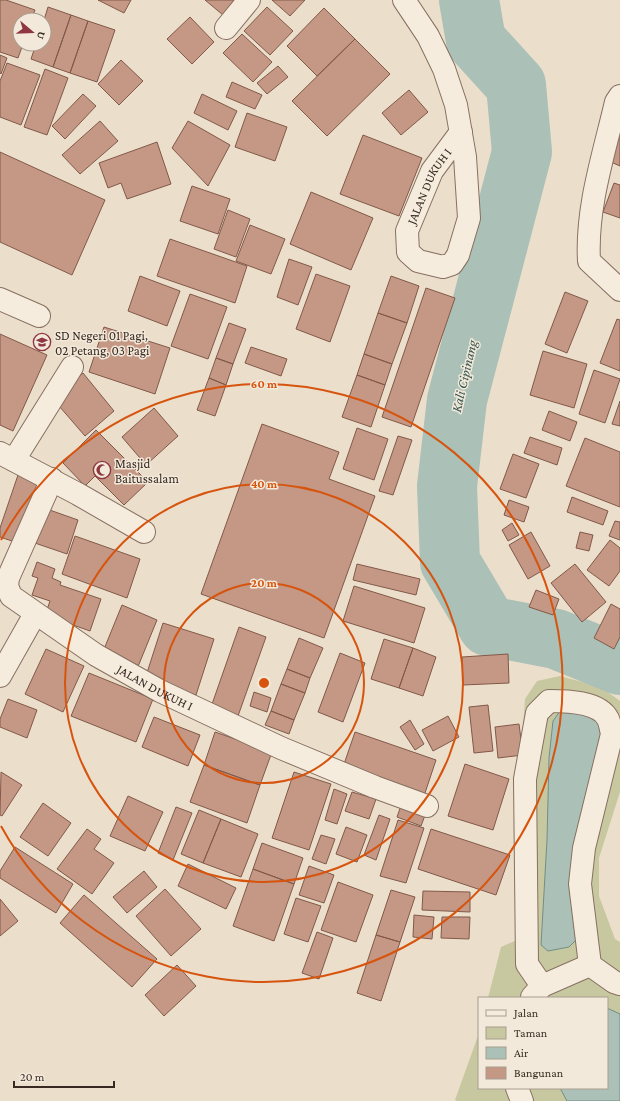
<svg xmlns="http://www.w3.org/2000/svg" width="620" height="1101" font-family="'Crimson Pro',serif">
	<rect width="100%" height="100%" fill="#ebdecb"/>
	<path fill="#c8c8a0" d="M560,676L601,687L620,701V792L599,858V896L615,939L620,942V1101H457L455,1100L479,1033V1088H607V998H488L501,947L517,940L516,826L525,699L537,681Z"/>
	<path fill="#abc0b7" stroke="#728e84" d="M560,711L594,715L601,724V739L577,939L569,947L548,951L541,945L547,840L549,758L553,721Z
		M607,1008L620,1014V1101H567L560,1088H607Z"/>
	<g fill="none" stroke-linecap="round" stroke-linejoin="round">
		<path stroke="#abc0b7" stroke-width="60" d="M469,0L476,41L516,85L522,152L457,400L447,486L450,562L488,626L556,639L620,665"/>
	</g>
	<path fill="#c49885" stroke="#825949" d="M0,0H6L35,10L31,20H20V44H23L18,58L0,52Z
		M98,0H131L124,13Z
		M205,0H235L223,15Z
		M272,0H305L290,16Z
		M48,7L71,15L53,67L31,59L36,44H44V20Z
		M267,7L293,31L270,55L244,31Z
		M324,8L355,39L317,76L287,46Z
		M71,15L88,21L70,73L53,67Z
		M190,17L214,42L192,64L167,39Z
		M88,21L115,30L97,82L70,73Z
		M242,34L272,62L253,82L223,53Z
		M355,39L390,74L327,136L292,101Z
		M0,55L7,58L1,74L0,73Z
		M121,60L143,81L119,105L98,84Z
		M7,63L40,75L21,125L0,117V81Z
		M278,66L288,77L267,94L257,83Z
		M45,69L68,78L47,135L24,127Z
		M232,82L262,95L255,109L226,97Z
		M409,90L428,112L401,135L382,113Z
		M83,94L96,106L65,139L52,126Z
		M202,94L237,111L228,130L194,113Z
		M247,113L287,127L275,161L235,147Z
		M100,121L118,141L80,174L62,155Z
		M188,121L230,145L208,186L172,148Z
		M614,134L620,136V166L604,159Z
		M363,135L422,158L399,216L340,194Z
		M157,142L171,184L127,199L121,183L108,188L99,163Z
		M0,152L105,200L72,275L0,242Z
		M614,183L620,185V218L603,212Z
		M192,186L230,199L218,234L180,221Z
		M311,192L373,218L351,270L290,244Z
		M228,210L250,219L236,257L214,249Z
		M250,225L285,239L271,274L236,261Z
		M170,239L247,266L235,303L157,276Z
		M289,259L312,267L298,305L277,297Z
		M316,274L350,286L330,342L296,329Z
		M140,276L180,291L167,326L128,311Z
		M391,276L419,286L407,323L378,313Z
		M426,288L455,298L411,427L382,417Z
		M565,292L588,301L567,353L545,344Z
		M190,294L227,307L208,359L171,346Z
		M378,313L407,323L392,364L364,354Z
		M617,319L620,320V371L600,363Z
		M229,323L246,329L233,364L216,358Z
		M104,327L170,348L155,394L89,372Z
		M0,334L47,355L13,431L0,425Z
		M251,347L287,359L281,376L245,363Z
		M543,351L587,364L574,408L530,395Z
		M364,354L392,364L385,385L357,375Z
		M216,358L233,364L226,385L209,378Z
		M594,370L620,379L605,423L579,414Z
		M83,373L114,411L85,436L53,399Z
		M357,375L385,385L371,427L342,417Z
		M209,378L226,385L215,416L197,410Z
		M620,401V426L612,424Z
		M154,408L178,436L146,465L122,437Z
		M549,411L577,422L570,441L542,430Z
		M262,424L339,452L329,479L375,496L324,638L201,594Z
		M357,428L388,439L374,480L343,469Z
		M96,430L148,482L124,505L95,476L85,486L63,463Z
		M398,436L412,440L393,495L379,491Z
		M530,437L562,448L557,465L524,453Z
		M585,438L620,452V507L566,486Z
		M513,454L539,464L526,498L500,489Z
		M18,475L42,483L21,544L0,537V528Z
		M572,497L608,511L603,525L567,512Z
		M509,500L529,507L524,522L504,515Z
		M44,508L78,520L67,554L32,542Z
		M615,521L620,522V540L609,536Z
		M512,523L519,535L508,541L502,530Z
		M531,532L550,566L528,579L509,545Z
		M580,532L593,535L589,551L576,548Z
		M75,536L140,559L127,598L62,574Z
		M610,540L620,548V571L609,586L587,570Z
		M37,562L55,569L52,578L61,582L60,585L101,599L90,631L45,615L50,601L32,595L38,578L32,576Z
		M357,564L420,579L416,595L353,580Z
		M575,564L606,602L582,622L551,583Z
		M354,586L425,608L414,643L343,621Z
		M536,590L559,599L553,615L529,607Z
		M611,604L620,609V637L614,649L594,638Z
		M122,605L157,620L137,669L102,654Z
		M163,623L214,639L196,695L145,679Z
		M239,627L266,637L238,716L211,707Z
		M299,638L323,648L310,678L287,669Z
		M384,639L413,648L399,688L371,679Z
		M413,648L436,657L423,696L399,688Z
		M46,649L84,666L63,712L25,694Z
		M340,653L365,663L343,722L318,712Z
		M508,654L509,683L463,685L462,657Z
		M287,669L310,678L305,693L281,684Z
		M89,673L153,699L136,742L71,716Z
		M281,684L305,693L294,720L271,711Z
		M254,692L271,698L267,712L250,706Z
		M8,699L37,710L27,738L0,727V719Z
		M488,705L493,751L474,753L469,707Z
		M271,711L294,720L289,734L265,725Z
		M448,716L459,737L433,751L422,730Z
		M154,717L200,735L188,766L142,747Z
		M410,720L424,744L415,750L400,727Z
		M519,724L523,755L498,758L495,727Z
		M215,732L272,752L260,785L204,765Z
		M355,732L436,760L423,799L342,770Z
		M465,764L509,779L493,830L448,816Z
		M204,765L260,785L247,823L190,802Z
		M1,772L22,785L2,816L0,815Z
		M294,772L331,784L309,850L272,838Z
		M334,789L347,794L337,824L325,820Z
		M352,792L376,799L369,819L345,811Z
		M128,796L163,812L145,851L110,836Z
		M403,800L427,810L421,826L397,817Z
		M43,803L71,823L48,856L20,837Z
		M176,807L192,813L173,860L158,853Z
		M199,810L221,819L203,863L181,854Z
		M379,815L390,819L376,860L364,855Z
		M221,819L258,834L241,877L203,863Z
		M398,820L424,828L406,883L380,876Z
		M346,827L367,835L357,862L336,854Z
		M87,829L101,839L94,849L114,863L92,894L57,869Z
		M431,829L510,855L496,895L418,869Z
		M321,835L335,839L326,864L312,859Z
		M262,843L303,858L294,884L253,869Z
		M15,847L73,884L56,913L0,878V871Z
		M188,864L236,888L226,909L178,886Z
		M309,866L334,875L324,903L299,895Z
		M253,869L294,884L274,941L233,926Z
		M144,871L157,887L127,913L113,897Z
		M338,882L373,895L356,942L321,930Z
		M165,889L201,929L171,956L136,916Z
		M391,890L415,897L400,942L376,935Z
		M423,891L470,892V912L422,910Z
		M84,895L157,959L132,987L60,923Z
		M296,898L321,906L308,942L284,934Z
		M0,899L18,921L0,936Z
		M414,915L434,917L432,939L413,937Z
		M442,917H470L469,939L441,938Z
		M317,932L333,938L319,979L302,973Z
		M376,935L400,942L381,1001L357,993Z
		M177,965L196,986L164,1016L145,995Z"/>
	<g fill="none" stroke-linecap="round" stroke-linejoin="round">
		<defs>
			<g id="minor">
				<path id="s1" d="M404,0L428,36L444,69L456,105L465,157L469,218L458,255L452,264L443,267L418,261L408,252L407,231L432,171L461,132"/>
				<path d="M226,28L249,0"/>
				<path d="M620,96L616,102C604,154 586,207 589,261L620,290"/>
				<path d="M0,299L39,316"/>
				<path d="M0,453L78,494L144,532"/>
				<path d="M14,460L72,367"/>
				<path id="s2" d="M52,479L8,578L7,586L11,596L96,655L160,691L281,748L375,787L427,806"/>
				<path d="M0,676L35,614"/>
				<path d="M542,986L527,964L525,779L537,713L549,701C566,701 599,701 608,719C610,723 611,730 612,734L584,848L580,884L590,965"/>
				<path d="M532,997L542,986L590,965L614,982L620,984"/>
				<path d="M517,1088L522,1101"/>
			</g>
		</defs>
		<use href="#minor" stroke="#867061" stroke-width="24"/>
		<use href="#minor" stroke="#f6ecde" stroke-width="22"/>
	</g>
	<g fill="none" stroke="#d6540e" stroke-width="2">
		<circle cx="264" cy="683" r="100"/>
		<circle cx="264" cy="683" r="199"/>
		<path d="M1 540A299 299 0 1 1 1 826"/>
	</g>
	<defs>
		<symbol id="school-ring" viewBox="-11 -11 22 22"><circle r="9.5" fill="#f3e9da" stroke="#8e3741" stroke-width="1.5"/><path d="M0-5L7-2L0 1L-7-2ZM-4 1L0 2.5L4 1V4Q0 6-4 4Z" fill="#8e3741"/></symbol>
		<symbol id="mosque-ring" viewBox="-11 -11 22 22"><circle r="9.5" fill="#f3e9da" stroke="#8e3741" stroke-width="1.5"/><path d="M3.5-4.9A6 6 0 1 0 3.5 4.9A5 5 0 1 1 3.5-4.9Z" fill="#8e3741"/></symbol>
	</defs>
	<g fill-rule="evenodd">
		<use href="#school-ring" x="32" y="332" width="20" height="20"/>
		<use href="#mosque-ring" x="92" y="460" width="20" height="20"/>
	</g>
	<g text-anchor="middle" stroke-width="3" stroke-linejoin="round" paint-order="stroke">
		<g font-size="13" fill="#382a22" stroke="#f3e9da">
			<text dy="5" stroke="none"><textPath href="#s1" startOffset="401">JALAN DUKUH I</textPath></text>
			<text dy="5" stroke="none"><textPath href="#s2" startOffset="298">JALAN DUKUH I</textPath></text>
		</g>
		<g font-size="13" fill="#382a22" stroke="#f3e9da" text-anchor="start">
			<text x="55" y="340">SD Negeri 01 Pagi,<tspan x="55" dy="15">02 Petang, 03 Pagi</tspan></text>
			<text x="115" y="468">Masjid<tspan x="115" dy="15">Baitussalam</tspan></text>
		</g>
		<g font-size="14" font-style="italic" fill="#345650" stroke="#f3e9da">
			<text transform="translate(464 376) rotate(-77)" y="5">Kali Cipinang</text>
		</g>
	</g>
	<circle cx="264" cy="683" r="6" fill="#d6540e" stroke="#f3e9da" stroke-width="2"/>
	<g font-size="12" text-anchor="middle" font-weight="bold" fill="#d6540e" stroke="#f3e9da" stroke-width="3" stroke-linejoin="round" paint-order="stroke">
		<text x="264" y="388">60 m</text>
		<text x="264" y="488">40 m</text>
		<text x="264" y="587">20 m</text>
	</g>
	<rect x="478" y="997" width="130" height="92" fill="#f3e9da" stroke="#a89d90"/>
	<rect x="486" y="1010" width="20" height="6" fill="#f6ecde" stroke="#a89d90"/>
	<text x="514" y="1017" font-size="12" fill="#382a22">Jalan</text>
	<rect x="486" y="1027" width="20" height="12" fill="#c8c8a0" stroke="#a89d90"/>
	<text x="514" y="1037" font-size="12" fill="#382a22">Taman</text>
	<rect x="486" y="1047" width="20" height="12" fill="#abc0b7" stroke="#a89d90"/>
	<text x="514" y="1057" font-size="12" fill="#382a22">Air</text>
	<rect x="486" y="1067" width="20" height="12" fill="#c49885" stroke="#a89d90"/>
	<text x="514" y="1077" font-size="12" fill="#382a22">Bangunan</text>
	<g transform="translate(32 32) rotate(109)"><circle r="19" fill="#f3e9da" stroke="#a89d90"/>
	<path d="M0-3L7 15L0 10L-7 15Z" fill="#8e3741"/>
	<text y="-6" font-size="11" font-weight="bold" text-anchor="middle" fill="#382a22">U</text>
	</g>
	<path d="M14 1081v6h100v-6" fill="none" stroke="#382a22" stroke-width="2"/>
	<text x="20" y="1081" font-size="12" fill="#382a22" stroke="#f3e9da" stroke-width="3" paint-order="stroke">20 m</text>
</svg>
